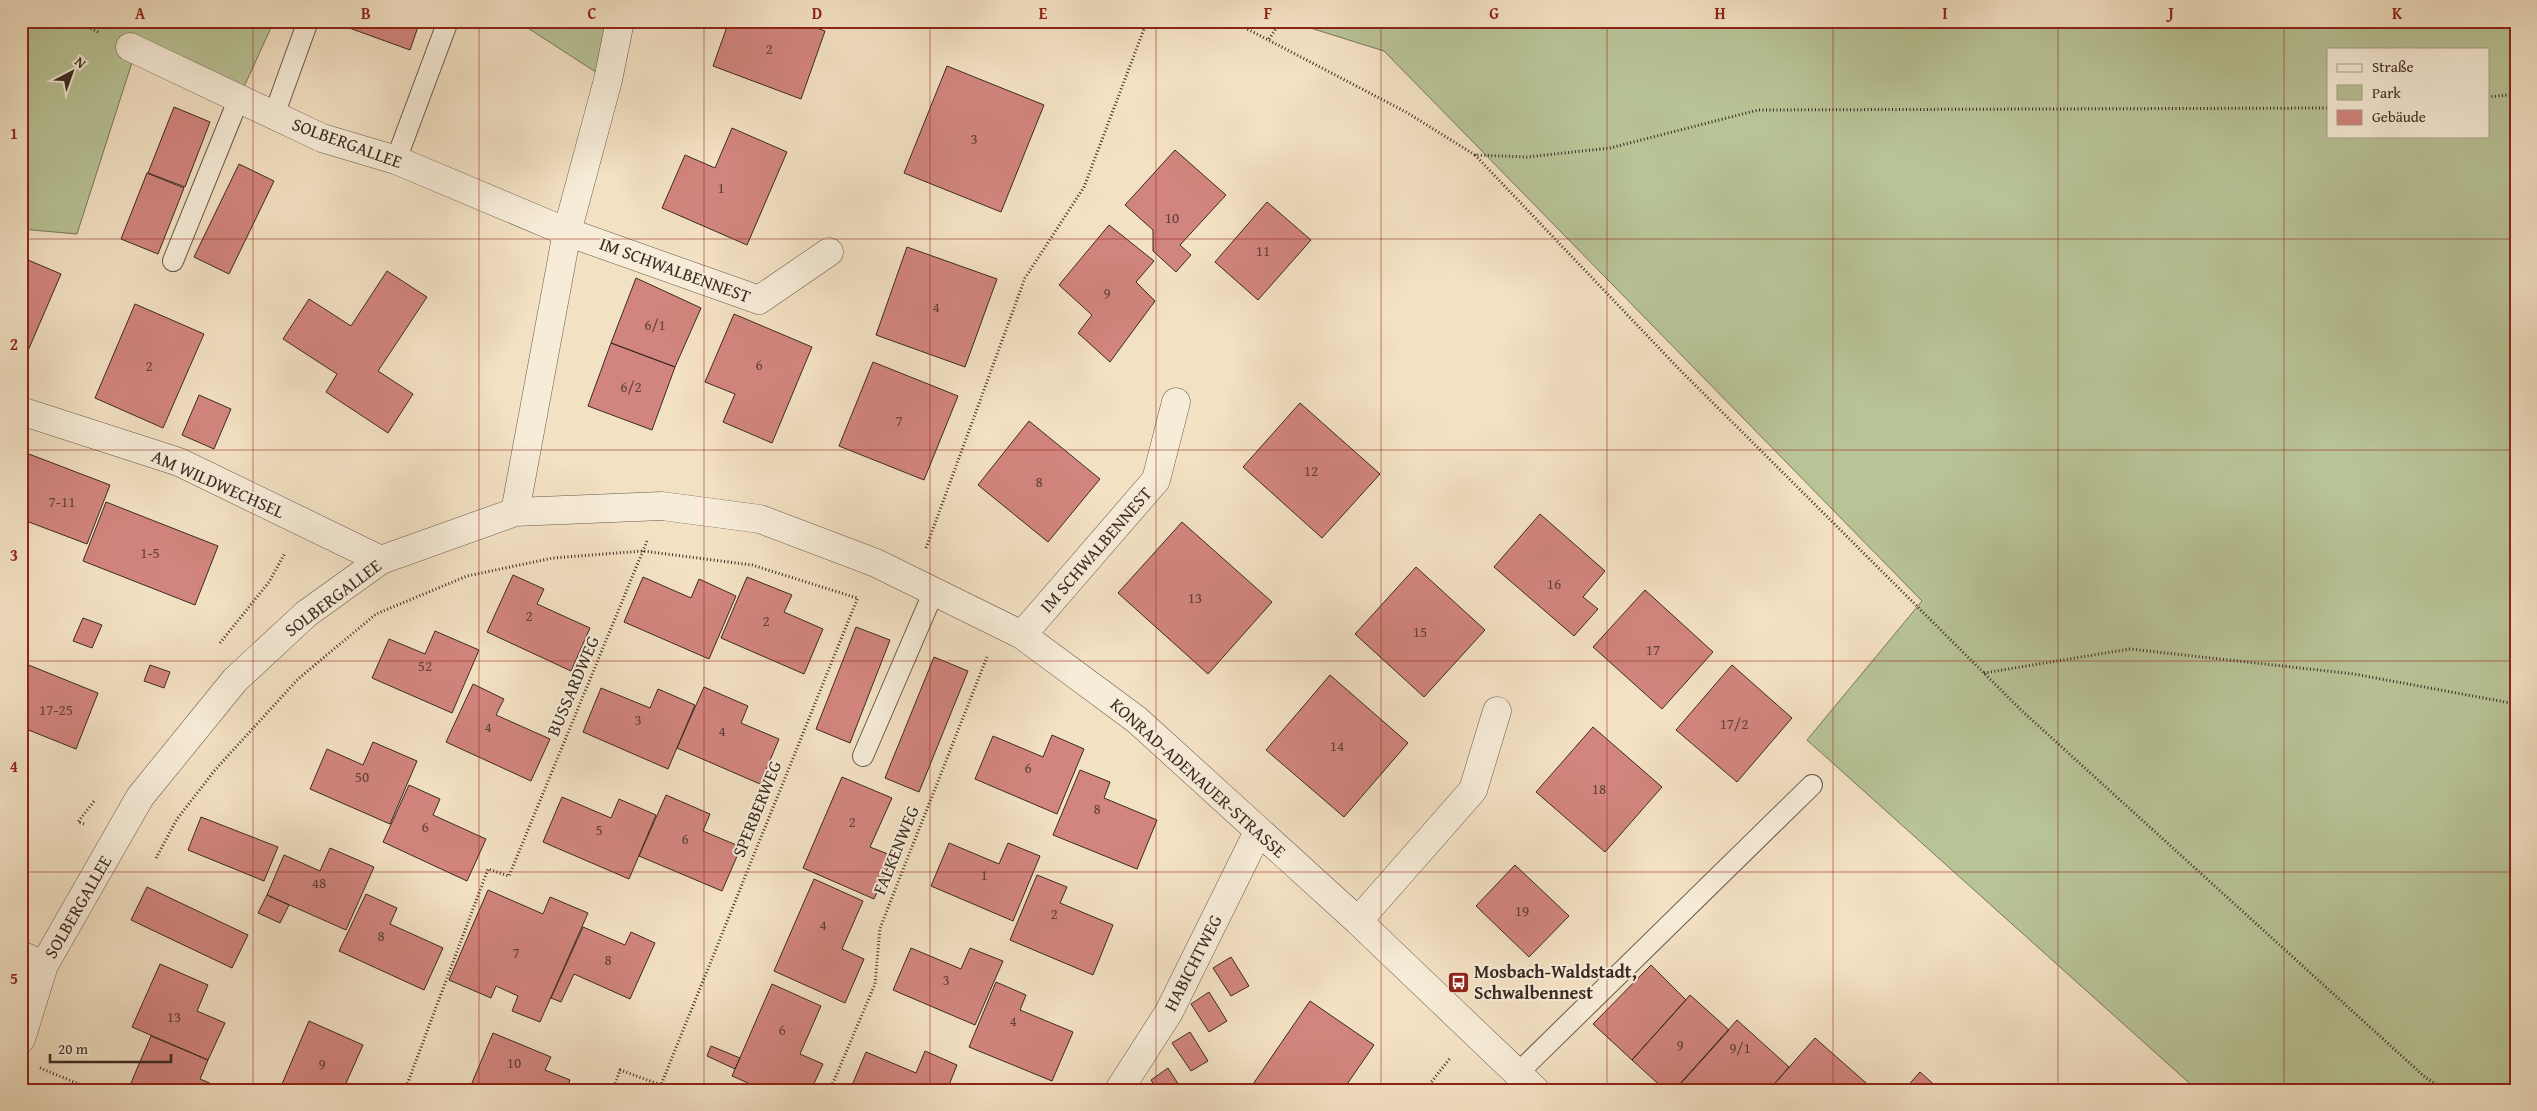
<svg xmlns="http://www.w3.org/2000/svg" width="2537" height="1111" font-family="'Gentium Book Plus',serif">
	<rect width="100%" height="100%" fill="#f3e1c3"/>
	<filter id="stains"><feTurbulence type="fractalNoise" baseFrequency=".004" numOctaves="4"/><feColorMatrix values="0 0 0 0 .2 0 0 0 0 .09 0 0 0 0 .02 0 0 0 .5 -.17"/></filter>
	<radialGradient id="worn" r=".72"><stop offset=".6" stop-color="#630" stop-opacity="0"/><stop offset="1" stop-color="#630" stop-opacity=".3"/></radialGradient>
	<path fill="#b8c396" stroke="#79765d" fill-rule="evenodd" d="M21,21H274L239,98L136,50L77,234L21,229Z
		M517,21H620L608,80Z
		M1288,21H2516V1090H2197L1807,740L1922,601L1384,51ZM2328,49H2488V136H2328Z"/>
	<path fill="#d2857e" stroke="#3a2a24" d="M330,21H420L410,50Z
		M729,21H798L825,31L801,99L713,66Z
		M947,66L1044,105L1001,212L904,173Z
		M174,107L210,122L185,187L148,173Z
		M732,128L787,152L747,245L662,208L685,155L715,168Z
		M1175,150L1226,195L1180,245L1191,255L1176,272L1153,251V230L1125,205Z
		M239,164L274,181L229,274L194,257Z
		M147,173L184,188L158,254L121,239Z
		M1267,202L1311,240L1258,300L1215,262Z
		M1109,225L1154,261L1136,282L1155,301L1110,362L1078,333L1092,315L1059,285Z
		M907,247L997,279L965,367L876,335Z
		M21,257L61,274L21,367Z
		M387,271L427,297L378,371L413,394L388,433L326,392L337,374L283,339L309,299L351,326Z
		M636,278L701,308L675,367L611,343Z
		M135,304L204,334L163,428L95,398Z
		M734,314L812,347L772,443L723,422L735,394L705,382Z
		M611,343L675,367L652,430L588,406Z
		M873,362L958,396L924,480L839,446Z
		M199,395L231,409L214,449L182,435Z
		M1300,403L1380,474L1322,538L1243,467Z
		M1029,421L1100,479L1048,542L978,485Z
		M21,451L110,485L87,544L21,519Z
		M106,502L218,546L195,605L83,561Z
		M1540,514L1605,571L1583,597L1598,609L1574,636L1494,567Z
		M1182,522L1272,602L1208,674L1118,593Z
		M1416,567L1485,630L1424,697L1355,634Z
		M513,575L544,589L537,604L590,628L571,671L487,632Z
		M643,577L691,598L699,579L736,596L709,659L624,622Z
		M747,577L792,595L784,612L823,629L804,674L721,638Z
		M1645,590L1713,652L1662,709L1593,647Z
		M83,618L102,625L92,648L73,641Z
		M856,627L890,640L850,743L816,729Z
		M435,631L479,650L452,713L372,678L389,639L425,654Z
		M934,657L968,671L919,792L885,778Z
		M21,662L98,693L76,749L21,727Z
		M150,665L170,672L164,688L144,681Z
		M1732,665L1792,718L1737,782L1676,730Z
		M1330,675L1408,743L1344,817L1266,750Z
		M473,684L504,699L496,715L550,739L531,781L446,742Z
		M704,687L748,706L741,723L779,739L760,784L677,748Z
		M601,688L650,708L658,689L695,705L668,769L583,732Z
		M1593,727L1662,787L1605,852L1536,792Z
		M1052,735L1084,749L1057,814L975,779L993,736L1043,757Z
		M373,742L417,761L390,824L310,789L327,749L363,765Z
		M1080,770L1110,782L1104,798L1157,820L1137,869L1053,835Z
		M842,777L892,798L870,847L893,856L874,899L803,868Z
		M409,785L440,799L433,815L486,839L467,881L383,842Z
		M666,795L710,814L703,831L741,847L722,891L639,856Z
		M562,797L611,818L619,799L656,815L629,879L543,842Z
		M201,817L278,847L264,881L188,850Z
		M949,843L999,864L1008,843L1040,856L1013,921L931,886Z
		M330,848L374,867L346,930L267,895L284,855L320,871Z
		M1515,865L1569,916L1529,957L1476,906Z
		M1037,875L1067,887L1060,903L1113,925L1093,975L1010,940Z
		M814,879L863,901L842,949L864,959L845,1003L774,971Z
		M147,887L248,935L232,968L131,920Z
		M488,890L543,914L550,897L588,913L540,1022L512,1011L518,996L496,986L491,998L449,980Z
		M366,894L397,908L390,924L443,948L424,990L339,951Z
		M267,895L289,905L280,923L258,913Z
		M583,927L625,945L631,932L655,943L630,999L574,974L561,1002L551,998Z
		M911,948L961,969L970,948L1003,961L975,1025L893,990Z
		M1231,957L1249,986L1231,996L1213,968Z
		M160,964L208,985L197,1011L225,1023L208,1060L132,1027Z
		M1651,965L1686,1000L1632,1060L1593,1024Z
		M996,982L1026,995L1020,1010L1073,1032L1052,1081L969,1047Z
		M772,984L821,1006L800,1054L823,1064L811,1090H764L732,1076Z
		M1209,992L1227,1021L1209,1032L1191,1004Z
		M1690,995L1729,1030L1675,1090H1665L1632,1060Z
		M1310,1001L1374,1045L1343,1090H1249Z
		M1737,1020L1789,1067L1769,1090H1682L1678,1086Z
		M309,1021L363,1045L343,1090H295L282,1084Z
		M1190,1032L1208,1061L1191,1071L1172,1043Z
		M493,1033L551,1057L545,1070L570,1080L566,1090H469Z
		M151,1036L208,1060L200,1079L221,1088L220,1090H128Z
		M1815,1038L1874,1090H1769Z
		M711,1046L740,1058L735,1069L707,1056Z
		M925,1051L957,1065L947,1090H850L866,1052L916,1073Z
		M1168,1068L1182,1090H1157L1151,1080Z
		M1920,1072L1940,1090H1904Z
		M954,1083L970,1090H952Z"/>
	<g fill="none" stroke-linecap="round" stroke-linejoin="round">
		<defs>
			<path id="service" d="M274,115L308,21
				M396,160L448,21
				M173,261L239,98
				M863,756L934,591
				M1517,1074L1812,785"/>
			<path id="minor" d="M130,47L322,138L396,160L567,232L759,300L829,252
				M21,411L179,462L381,560
				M515,512L567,232L608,80L620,21
				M1022,635L1156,480L1176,402
				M1358,921L1473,790L1497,711
				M21,955L44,965
				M21,1039L44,965L140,797L235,680L306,614L381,560L515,512L662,506L760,519L876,563L1022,635L1137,720L1358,921L1535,1090
				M1119,1090L1169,1012L1258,832"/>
		</defs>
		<use href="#service" stroke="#68584c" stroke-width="22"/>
		<use href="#minor" stroke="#68584c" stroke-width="29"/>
		<path stroke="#3a2a24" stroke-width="3" stroke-dasharray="1 2.5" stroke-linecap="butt" d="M75,21L100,33
			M1232,21L1406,112L1475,155L1527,157L1610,148L1758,110L2328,108
			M1269,39L1281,21
			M2488,97L2516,94
			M1475,155L1678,368L2021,710L2426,1078L2446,1090
			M926,548L1025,278L1084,187L1147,21
			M220,643L269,582L285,553
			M1984,673L2130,649L2354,674L2516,704
			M84,824L78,822L95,800
			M156,858L177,819L215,770L298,679L376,614L467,576L553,558L643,551L752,565L857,598
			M40,1068L93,1090
			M405,1090L488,869L509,876L647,541
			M613,1090L620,1070L661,1085L858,597
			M830,1090L875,984L880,928L987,657
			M1425,1090L1451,1057"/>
		<use href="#service" stroke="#f7ecd8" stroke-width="20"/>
		<use href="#minor" stroke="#f7ecd8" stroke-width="28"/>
	</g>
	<path fill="none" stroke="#8f2418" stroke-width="1" stroke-opacity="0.55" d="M253,21V1090M479,21V1090M704,21V1090M930,21V1090M1156,21V1090M1381,21V1090M1607,21V1090M1833,21V1090M2058,21V1090M2284,21V1090M21,239H2516M21,450H2516M21,661H2516M21,872H2516"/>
	<defs>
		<symbol id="bus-square" viewBox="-11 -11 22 22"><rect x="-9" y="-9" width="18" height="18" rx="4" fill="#8f2418" stroke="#f7ecd8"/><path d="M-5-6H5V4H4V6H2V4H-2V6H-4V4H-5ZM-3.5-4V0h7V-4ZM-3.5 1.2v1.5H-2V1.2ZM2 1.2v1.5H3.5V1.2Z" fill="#fff"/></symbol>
	</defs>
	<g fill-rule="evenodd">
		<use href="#bus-square" x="1446" y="970" width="25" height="25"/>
	</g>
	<g text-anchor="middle" stroke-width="4" stroke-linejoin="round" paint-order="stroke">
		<g font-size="15" fill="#60413a">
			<text x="769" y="54">2</text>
			<text x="974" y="144">3</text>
			<text x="721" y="193">1</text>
			<text x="1172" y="223">10</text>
			<text x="1263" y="256">11</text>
			<text x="1107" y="298">9</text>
			<text x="936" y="312">4</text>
			<text x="655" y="330">6/1</text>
			<text x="759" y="370">6</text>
			<text x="149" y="371">2</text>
			<text x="631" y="392">6/2</text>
			<text x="899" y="426">7</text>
			<text x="1311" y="476">12</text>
			<text x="1039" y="487">8</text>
			<text x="62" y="507">7-11</text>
			<text x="150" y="558">1-5</text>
			<text x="1554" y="589">16</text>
			<text x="1195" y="603">13</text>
			<text x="529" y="621">2</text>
			<text x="766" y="626">2</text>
			<text x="1420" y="637">15</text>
			<text x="1653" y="655">17</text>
			<text x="425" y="671">52</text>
			<text x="56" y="715">17-25</text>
			<text x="638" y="725">3</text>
			<text x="1734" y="729">17/2</text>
			<text x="488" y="732">4</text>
			<text x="722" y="736">4</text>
			<text x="1337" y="751">14</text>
			<text x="1028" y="773">6</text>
			<text x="362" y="782">50</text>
			<text x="1599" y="794">18</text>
			<text x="1097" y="814">8</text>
			<text x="852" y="827">2</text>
			<text x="425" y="832">6</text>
			<text x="599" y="835">5</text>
			<text x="685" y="844">6</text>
			<text x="984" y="880">1</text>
			<text x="319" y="888">48</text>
			<text x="1522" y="916">19</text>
			<text x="1054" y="919">2</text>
			<text x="823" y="930">4</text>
			<text x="381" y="941">8</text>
			<text x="516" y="958">7</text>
			<text x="608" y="965">8</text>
			<text x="946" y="985">3</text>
			<text x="174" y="1022">13</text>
			<text x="1013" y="1026">4</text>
			<text x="782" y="1035">6</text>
			<text x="1680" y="1050">9</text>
			<text x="1740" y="1053">9/1</text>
			<text x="514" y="1068">10</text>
			<text x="322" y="1069">9</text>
		</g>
		<g font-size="18" fill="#3a2a24" stroke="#f7ecd8">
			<text transform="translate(347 143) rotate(20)" y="6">SOLBERGALLEE</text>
			<text transform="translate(675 270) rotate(20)" y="6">IM SCHWALBENNEST</text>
			<text transform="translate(218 484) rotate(24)" y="6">AM WILDWECHSEL</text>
			<text transform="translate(1096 550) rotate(-49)" y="6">IM SCHWALBENNEST</text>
			<text transform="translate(333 598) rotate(-37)" y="6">SOLBERGALLEE</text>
			<text transform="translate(573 686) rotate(-67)" y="6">BUSSARDWEG</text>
			<text transform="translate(1198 778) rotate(42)" y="6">KONRAD-ADENAUER-STRASSE</text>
			<text transform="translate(757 809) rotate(-68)" y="6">SPERBERWEG</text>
			<text transform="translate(896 850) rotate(-68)" y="6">FALKENWEG</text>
			<text transform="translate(78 907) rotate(-60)" y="6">SOLBERGALLEE</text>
			<text transform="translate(1193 963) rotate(-63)" y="6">HABICHTWEG</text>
		</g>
		<g font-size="18" font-weight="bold" fill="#3a2a24" stroke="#f7ecd8" text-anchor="start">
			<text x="1474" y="978">Mosbach-Waldstadt,<tspan x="1474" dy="21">Schwalbennest</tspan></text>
		</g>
	</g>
	<rect width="2537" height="1111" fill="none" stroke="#f3e1c3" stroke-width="55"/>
	<rect x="2327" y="48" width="162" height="90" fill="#f7ecd8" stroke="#ab9e90"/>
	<rect x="2337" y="64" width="25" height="8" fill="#f7ecd8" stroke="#ab9e90"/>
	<text x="2372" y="72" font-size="15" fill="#3a2a24">Straße</text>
	<rect x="2337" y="85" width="25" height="15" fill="#b8c396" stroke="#ab9e90"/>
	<text x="2372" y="98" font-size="15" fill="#3a2a24">Park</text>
	<rect x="2337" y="110" width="25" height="15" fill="#d2857e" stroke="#ab9e90"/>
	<text x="2372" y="122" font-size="15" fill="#3a2a24">Gebäude</text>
	<g transform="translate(72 72) rotate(41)" stroke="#f7ecd8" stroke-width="4" paint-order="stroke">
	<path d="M0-4L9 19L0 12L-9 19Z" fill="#3a2a24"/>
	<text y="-8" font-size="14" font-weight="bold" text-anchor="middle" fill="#3a2a24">N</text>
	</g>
	<path d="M50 1054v8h121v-8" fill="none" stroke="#3a2a24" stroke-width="2.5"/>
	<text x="58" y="1054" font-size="15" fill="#3a2a24" stroke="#f7ecd8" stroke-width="4" paint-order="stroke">20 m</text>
	<rect x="28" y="28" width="2482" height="1056" fill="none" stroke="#8f2418" stroke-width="2"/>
	<g font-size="16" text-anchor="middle" font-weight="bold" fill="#8f2418">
		<text x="140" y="19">A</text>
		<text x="366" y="19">B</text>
		<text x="592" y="19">C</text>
		<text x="817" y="19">D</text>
		<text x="1043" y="19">E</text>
		<text x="1268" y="19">F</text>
		<text x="1494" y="19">G</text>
		<text x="1720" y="19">H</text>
		<text x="1945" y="19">I</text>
		<text x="2171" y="19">J</text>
		<text x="2397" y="19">K</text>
		<text x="14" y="139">1</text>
		<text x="14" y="350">2</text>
		<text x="14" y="561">3</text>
		<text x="14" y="772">4</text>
		<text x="14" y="984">5</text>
	</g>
	<rect width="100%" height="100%" filter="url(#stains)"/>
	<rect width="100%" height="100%" fill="url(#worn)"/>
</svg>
